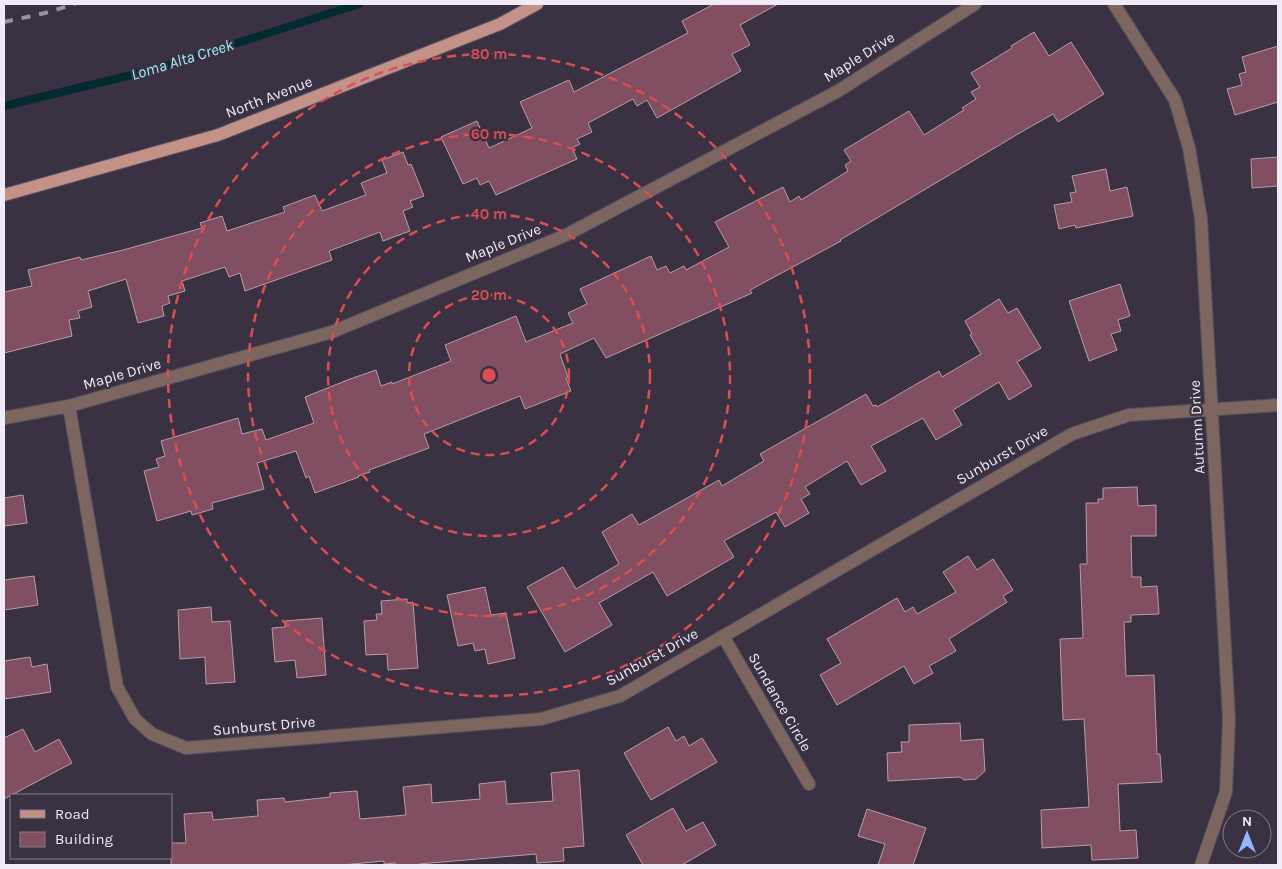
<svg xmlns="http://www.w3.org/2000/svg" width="1282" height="869" font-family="Karla,sans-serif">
	<rect width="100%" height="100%" fill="#3a3242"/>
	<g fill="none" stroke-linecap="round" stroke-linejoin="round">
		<path stroke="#012b2f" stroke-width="8" d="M4,106L156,69L359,4"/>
	</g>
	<path fill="#824e61" stroke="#b69fa6" d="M714,4H778L740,25L750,45L732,54L741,71L657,118L647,100L637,106L633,99L588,123L592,132L577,139L580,144L572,148L577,159L496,195L489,181L480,185L477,178L463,184L441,137L477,121L489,148L532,128L520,102L569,80L574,92L688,33L682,21Z
		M1034,32L1049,56L1071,42L1104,94L1058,122L1053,114L1023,131L840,240L841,241L750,290L752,293L606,358L594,338L560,354L568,377L566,378L571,391L525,409L520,396L424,434L429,448L369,470L370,472L358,476L359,477L315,493L309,476L306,478L296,451L257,463L264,489L212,503L213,509L192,515L191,511L157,521L144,471L159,467L156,459L165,456L161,441L238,418L242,434L262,429L266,440L314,423L305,397L350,379L376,370L381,386L392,382V384L451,361L445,345L516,316L526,342L573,323L568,313L587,304L580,289L651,256L657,270L666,266L670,273L684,266L686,270L729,247L715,222L783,187L790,202L799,196L801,200L848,171L845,165L851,161L844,150L909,111L924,135L964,110L962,108L976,99L971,92L980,87L971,73L1012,48L1011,46Z
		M1278,46V102L1235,115L1227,89L1242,85L1239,74L1246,72L1242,57Z
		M403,152L408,165L411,164L424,196L410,201L413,207L403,211L410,231L383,241L380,232L329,251L332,260L245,291L240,273L229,277L225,267L182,281L185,291L168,296L170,303L162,306L164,316L138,323L126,279L88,291L92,307L78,311L80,318L69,320L72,336L4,353V292L32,286L28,270L80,257L81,260L123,250L202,228L200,223L222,216L227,231L285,212L283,207L315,195L322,211L366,195L361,183L387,173L382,160Z
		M1278,157V186L1252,188L1251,159Z
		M1106,169L1110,191L1127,187L1133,216L1076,228L1075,225L1059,229L1054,205L1072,202L1070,193L1076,192L1072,176Z
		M1120,284L1130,316L1118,320L1121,331L1111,334L1117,350L1089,361L1069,301Z
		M999,299L1008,313L1017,308L1041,348L1017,362L1032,386L1009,400L999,382L953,410L962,425L936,440L923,418L871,446L886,471L861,485L847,461L805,487L810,494L801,499L809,513L785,527L776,512L724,541L734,557L667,596L653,572L599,603L612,625L565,652L527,587L563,567L576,589L619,564L602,532L632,514L639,525L719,480L722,486L764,461L760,454L866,394L873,406L876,405L877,407L939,371L942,377L981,354L970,335L972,334L965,321Z
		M1137,487L1138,506L1156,505V536H1131L1132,577H1141V587L1157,586L1159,614L1131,615V622H1124L1126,676L1154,675L1157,754H1160L1162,782L1118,784L1120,831L1136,830L1138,858L1092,860L1091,845L1042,848L1041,810L1089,807L1084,719L1063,720L1060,639L1083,638L1080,564H1087L1086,503H1098V499H1103V488Z
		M23,495L27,523L4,526V498Z
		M968,556L977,570L993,559L1013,590L1003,596L1007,602L949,639L956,651L929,666L933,673L914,684L904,666L837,705L820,675L841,663L827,639L897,598L905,612L913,607L917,614L956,592L943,572Z
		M34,576L38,605L4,610V580Z
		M485,587L491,615L506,613L515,658L488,664L485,649L475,651L473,643L458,646L447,595Z
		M407,599V603L413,602L418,668L388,670L387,654L366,655L364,621L377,620L376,614H382L381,601Z
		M211,607L212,622L230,621L235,682L206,684L205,657L180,659L178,610Z
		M322,618L326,675L297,678L295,660L275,662L272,628L285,627V621Z
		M30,657L32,667L47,664L51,692L4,699V661Z
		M960,723L961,741L983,739L985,771L976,779L964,780L960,777L888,781L887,753L902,752L901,742H909V725Z
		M668,727L676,741L684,736L689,746L702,738L717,762L651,800L624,753Z
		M23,729L35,752L59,739L72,763L4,799V738Z
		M579,770L584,846L563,848L564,861L537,863L536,854L419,864V865H395V863L384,864V861L342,865H171V843H186L184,814L212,812L213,820L258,816L257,800L284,798L285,802L330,797V793L357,791L360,819L406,815L403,787L431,784L432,803L480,799L479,784L505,781L507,804L553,801L551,773Z
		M673,808L686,831L703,822L716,845L682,865H643L626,835Z
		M867,809L926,828L913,865H878L885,844L858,836Z"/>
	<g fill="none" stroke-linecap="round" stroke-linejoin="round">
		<defs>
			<path id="minor" d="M1114,4L1175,100L1189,148L1201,219L1229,719L1226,792L1201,865
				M69,406L117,687L135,719L152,734L186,748L541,719L620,696L1072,434L1129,415L1278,405
				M4,418L69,406L332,332L566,235L838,91L975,4
				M723,636L809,784"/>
			<path id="major" d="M4,195L218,135L500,24L537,4"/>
		</defs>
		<use href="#minor" stroke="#57505f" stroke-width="14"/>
		<use href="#major" stroke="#57505f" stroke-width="14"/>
		<use href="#minor" stroke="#7d6560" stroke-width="12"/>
		<use href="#major" stroke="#c39188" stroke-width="12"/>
		<path stroke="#9a94a1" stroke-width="4" stroke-dasharray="9 9" stroke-linecap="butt" d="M4,22L45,13L75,4"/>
	</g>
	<g fill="none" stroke="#db4f51" stroke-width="2.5" stroke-dasharray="9 6">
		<circle cx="489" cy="375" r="80"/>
		<circle cx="489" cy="375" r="161"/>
		<circle cx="489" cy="375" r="241"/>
		<circle cx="489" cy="375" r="321"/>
	</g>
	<g text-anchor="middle" stroke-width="4.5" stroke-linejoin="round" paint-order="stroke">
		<g font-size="15" fill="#f0ebf6" stroke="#3a3242">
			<text transform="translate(859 57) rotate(-32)" y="5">Maple Drive</text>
			<text transform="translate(269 97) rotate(-21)" y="5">North Avenue</text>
			<text transform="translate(503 243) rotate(-22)" y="5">Maple Drive</text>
			<text transform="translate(122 374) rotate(-16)" y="5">Maple Drive</text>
			<text transform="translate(1197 427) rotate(-93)" y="5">Autumn Drive</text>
			<text transform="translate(1002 455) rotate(-30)" y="5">Sunburst Drive</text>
			<text transform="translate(652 657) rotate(-29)" y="5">Sunburst Drive</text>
			<text transform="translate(780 702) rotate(60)" y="5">Sundance Circle</text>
			<text transform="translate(264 726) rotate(-5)" y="5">Sunburst Drive</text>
		</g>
		<g font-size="16" font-style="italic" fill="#9ef3fc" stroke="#3a3242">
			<text transform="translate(182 59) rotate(-17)" y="6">Loma Alta Creek</text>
		</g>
	</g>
	<circle cx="489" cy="375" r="8" fill="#db4f51" stroke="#3a3242" stroke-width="2.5"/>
	<g font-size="15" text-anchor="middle" font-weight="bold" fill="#db4f51" stroke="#3a3242" stroke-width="4.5" stroke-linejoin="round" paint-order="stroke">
		<text x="489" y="59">80 m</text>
		<text x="489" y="139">60 m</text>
		<text x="489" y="219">40 m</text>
		<text x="489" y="300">20 m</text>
	</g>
	<rect width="1282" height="869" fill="none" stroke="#f0ebf6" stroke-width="10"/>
	<rect x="10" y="794" width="162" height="65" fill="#3a3242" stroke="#837c8a"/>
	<rect x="20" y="810" width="25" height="8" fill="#c39188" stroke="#837c8a"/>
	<text x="55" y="819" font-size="15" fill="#f0ebf6">Road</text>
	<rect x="20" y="832" width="25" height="15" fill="#824e61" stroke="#837c8a"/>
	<text x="55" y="844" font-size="15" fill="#f0ebf6">Building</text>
	<g transform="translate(1247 834)"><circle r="24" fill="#3a3242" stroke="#837c8a"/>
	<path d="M0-4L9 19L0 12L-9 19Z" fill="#92b7fd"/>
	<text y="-8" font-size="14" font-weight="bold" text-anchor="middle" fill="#f0ebf6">N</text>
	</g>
</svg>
